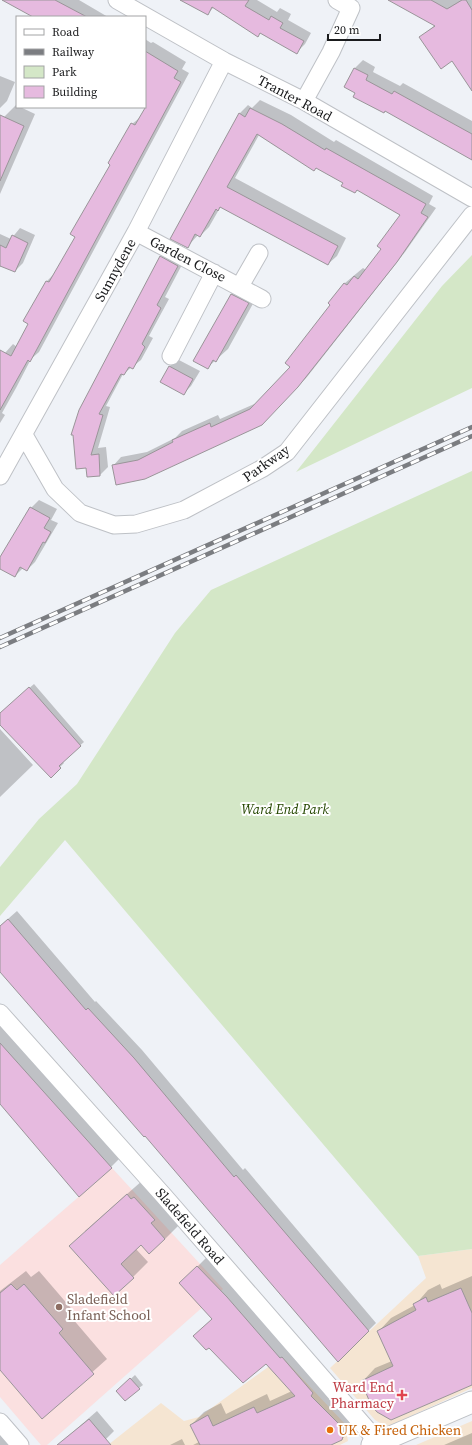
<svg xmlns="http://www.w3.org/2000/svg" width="472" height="1445" font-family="'Source Serif 4',serif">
	<rect width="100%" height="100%" fill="#eff2f7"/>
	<path fill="#f5e5d2" d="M472,1249V1388L387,1427L375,1420L330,1368L426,1278L418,1256Z
		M282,1357L345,1424L348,1441L340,1445H108L161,1403L184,1421L199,1417Z
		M472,1421V1445H416Z"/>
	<path fill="#fbe0e0" d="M112,1168L223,1289L47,1445H41L0,1397V1265Z"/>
	<path fill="#d4e7c7" d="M472,255V388L296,472L442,286Z
		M472,471V1249L418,1256L65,840L0,916V867L39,819L77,784L175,633L211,590Z"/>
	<path fill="#0003" d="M4,0H79L108,17H44Z
		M181,0H257L277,12L280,8L291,14L288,20L311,33L305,44L297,52L214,7L207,14Z
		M392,0H472V89L452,60L421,37L435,25Z
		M145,39L151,43L153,42L186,62L182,69L189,73L39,352L31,359L16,388L2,413L5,415L0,423V361L5,353L13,344L17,347L30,324L47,281L55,273L76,237L132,124L142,116L159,85L145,72Z
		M363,60L375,67L373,72L400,86L403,83L472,121V159L345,86L355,68Z
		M0,76L15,82L7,101L0,108Z
		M260,100L291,115L334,142L336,140L433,196L429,204L436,208L405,252L307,377L270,415L145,478L113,466L121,457L147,452L175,438L182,431L218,415L220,419L259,402L291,367L332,305L329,303L345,283L363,268L366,270L382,249L402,214L358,189L355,192L344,183L317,167L314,170L259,135L235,178L346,238L337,256L328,264L221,206L209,227L200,236L198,235L187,247L239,114L248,105L252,108Z
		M16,105L35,114L0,194V126L4,117Z
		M20,228L35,235L23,263L15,271L2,265L0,267V234L11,239Z
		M169,249L185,259L165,297L169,299L149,336L153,338L141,360L123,374L106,406L110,407L98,448L106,447L108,467L100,475L87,466L77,467L161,257Z
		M243,282L260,291L228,349L207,368L231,294Z
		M177,359L200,371L191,386L183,394L169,367Z
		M39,500L57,509L51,520L58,523L35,562L27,570L23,568L15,576L0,568V560L31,508Z
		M34,684L84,742L62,761L64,763L51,776L0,723V713Z
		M0,729L33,765L0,797Z
		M17,911L95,1002L96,1001L142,1050L243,1170L245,1168L376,1323L338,1361L145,1135L0,970V926Z
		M0,1025L119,1159L111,1167L0,1103Z
		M143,1180L180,1224L165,1239L141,1244L136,1249L148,1262L133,1277L85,1231Z
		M210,1254L354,1427L341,1440L329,1445H193L199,1442L191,1425L204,1412L221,1403L226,1414L267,1394L270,1401L292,1391L266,1362L209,1346L194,1336L213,1318L193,1271Z
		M26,1271L31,1277L39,1271L76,1314L72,1318L107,1359L42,1417L0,1368V1291Z
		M472,1276V1383L362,1382L375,1368L392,1361L378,1332L391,1318L415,1305L428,1290L440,1284L442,1289Z
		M135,1375L143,1385L139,1388L122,1387Z
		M97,1411L114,1431L106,1439L98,1445H58Z
		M0,1431L12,1445H0Z
		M472,1433V1445H444Z
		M182,1439L185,1445H170Z"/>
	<path fill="#e6badf" stroke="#9a9599" d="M2,0H55L87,17H33Z
		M180,0H249L245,6L269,20L271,16L283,23L280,28L304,41L297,54L260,33L258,37L212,7L208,15Z
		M388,0H431L447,9L462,0H466L472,10V91L452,61L441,69L419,37L435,26Z
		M145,51L178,71L174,78L181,82L30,362L28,360L0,410V350L11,356L28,324L23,321L46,281L49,282L75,237L70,234L110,165L108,163L131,123L135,125L145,108Z
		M354,68L368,75L366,80L392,94L394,91L472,134V160L385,111L384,113L353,97L355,93L344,87Z
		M250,108L282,124L325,150L326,148L426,204L421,213L428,217L397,262L298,387L262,425L145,479L116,485L112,465L138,460L173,442L172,440L210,423L211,427L250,409L290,367L285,363L330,305L328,303L344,283L347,285L354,276L358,279L381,249L377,246L400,215L357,190L355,193L341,186L343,183L316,168L314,171L257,134L227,187L338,246L328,265L220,207L218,211L216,209L200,237L195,234L188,248L170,239L239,113L245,117Z
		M0,115L24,126L0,181Z
		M12,235L28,243L15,272L0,266V245L6,248Z
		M160,256L178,266L157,305L161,308L142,344L145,347L133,369L129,367L124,375L121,374L99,414L103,415L91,455L99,454L100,476L87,477L86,468L76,469L73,435H71L79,410Z
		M231,294L249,303L216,362L213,360L208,369L193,361Z
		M169,366L193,379L184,395L160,382Z
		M30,507L50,518L44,528L51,532L45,543L43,542L27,571L20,567L15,577L0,569V557Z
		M29,687L81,746L59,766L61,768L51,778L0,725V713Z
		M8,919L86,1010L88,1008L134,1058L234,1177L236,1175L369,1331L338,1362L145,1136L144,1137L0,972V926Z
		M0,1043L112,1168L79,1197L0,1104Z
		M127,1194L131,1199L134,1197L155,1220L151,1223L165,1239L149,1254L141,1245L121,1264L134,1278L114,1296L69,1246Z
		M197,1266L227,1297L280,1358L282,1357L313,1393L311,1396L338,1423L344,1433L342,1440L331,1445H200L190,1425L208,1415L213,1426L254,1407L257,1413L295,1396L266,1364L243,1383L209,1348L206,1350L193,1336L212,1319L179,1283Z
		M11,1284L17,1290L24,1284L63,1329L59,1333L94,1374L42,1419L0,1370V1293Z
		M461,1288L472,1313V1385L391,1420L377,1412L371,1405L361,1381L393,1366L377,1331L416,1310L413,1304L426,1297L428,1302Z
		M130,1378L140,1389L125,1401L116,1391Z
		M89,1419L111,1445H57Z"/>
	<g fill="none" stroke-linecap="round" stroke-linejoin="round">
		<defs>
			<path id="minor" d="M117,0L224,61L304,101L472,198
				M304,101L331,52L351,8L337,0
				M136,232L262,299
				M240,286L259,253
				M171,356L214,273
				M24,435L55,489L80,513L114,525L136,524L184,510L263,468L287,452L472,215
				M0,476L136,232L224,61
				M0,1013L163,1195L378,1442
				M0,1422L20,1445"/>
			<path id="major" d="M372,1445L472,1402"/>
		</defs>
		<use href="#minor" stroke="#bec1c6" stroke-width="19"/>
		<use href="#major" stroke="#bec1c6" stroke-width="23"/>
		<use href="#minor" stroke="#fff" stroke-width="17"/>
		<use href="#major" stroke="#fff" stroke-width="21"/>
		<defs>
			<path id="rail" d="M0,638L472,427
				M0,647L472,436"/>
		</defs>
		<use href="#rail" stroke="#7b7d81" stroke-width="4.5"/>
		<use href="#rail" stroke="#fff" stroke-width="3" stroke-dasharray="9" stroke-linecap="butt"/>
	</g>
	<circle fill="#8d6e63" stroke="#fff" stroke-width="1.5" cx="59" cy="1307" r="4"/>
	<path fill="#e0444e" stroke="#fff" stroke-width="1.5" d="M400 1389h4v4h4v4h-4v4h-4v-4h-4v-4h4z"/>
	<circle fill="#e8710a" stroke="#fff" stroke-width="1.5" cx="330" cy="1430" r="4"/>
	<g text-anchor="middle" stroke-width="4" stroke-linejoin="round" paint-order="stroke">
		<g font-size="14" fill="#1a1b1d" stroke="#fff">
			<text transform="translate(295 98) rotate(28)" y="5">Tranter Road</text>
			<text transform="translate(188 259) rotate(27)" y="5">Garden Close</text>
			<text transform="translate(115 270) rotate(-61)" y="5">Sunnydene</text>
			<text transform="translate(266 463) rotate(-35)" y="5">Parkway</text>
			<text transform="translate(190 1226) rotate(49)" y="5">Sladefield Road</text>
		</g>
		<g font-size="14" font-style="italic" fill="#264802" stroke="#fff">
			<text x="285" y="814">Ward End Park</text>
		</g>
		<g font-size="14" fill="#785e54" stroke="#fff" text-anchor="start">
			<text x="67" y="1304">Sladefield<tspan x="67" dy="16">Infant School</tspan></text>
		</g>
		<g font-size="14" fill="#be3a42" stroke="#fff" text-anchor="end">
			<text x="394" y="1392">Ward End<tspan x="394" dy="16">Pharmacy</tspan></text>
		</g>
		<g font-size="14" fill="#c56008" stroke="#fff" text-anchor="start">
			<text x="338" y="1435">UK &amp; Fired Chicken</text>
		</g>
	</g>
	<rect x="16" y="16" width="130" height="92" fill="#ffffff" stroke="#a3a4a5"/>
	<rect x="24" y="29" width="20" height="6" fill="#ffffff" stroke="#a3a4a5"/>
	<text x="52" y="36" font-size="12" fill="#1a1b1d">Road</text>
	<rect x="24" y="49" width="20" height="6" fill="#7b7d81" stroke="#a3a4a5"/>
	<text x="52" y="56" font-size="12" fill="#1a1b1d">Railway</text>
	<rect x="24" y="66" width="20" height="12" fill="#d4e7c7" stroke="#a3a4a5"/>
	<text x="52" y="76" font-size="12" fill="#1a1b1d">Park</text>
	<rect x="24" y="86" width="20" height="12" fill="#e6badf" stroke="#a3a4a5"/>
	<text x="52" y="96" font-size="12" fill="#1a1b1d">Building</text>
	<path d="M328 34v6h52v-6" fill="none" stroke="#1a1b1d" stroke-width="2"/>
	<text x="334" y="34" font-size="12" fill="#1a1b1d" stroke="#ffffff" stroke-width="3" paint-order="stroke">20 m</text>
</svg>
